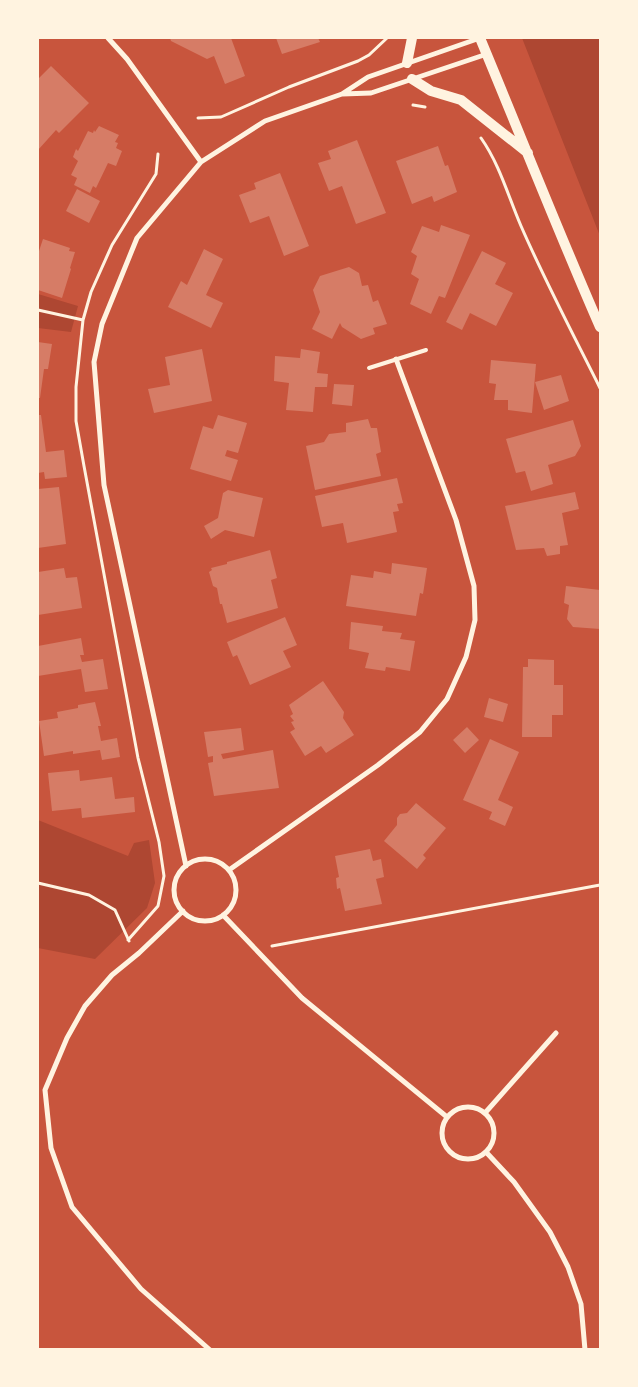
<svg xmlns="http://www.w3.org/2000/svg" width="638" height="1387" font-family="Poppins,sans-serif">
	<rect width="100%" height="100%" fill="#c8553d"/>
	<path fill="#ae4732" d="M522,38H600V236Z
		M38,294L78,306L71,332L38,328Z
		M38,820L128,856L134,843L149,840L155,883L147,908L95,959L38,948Z"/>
	<path fill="#d67c66" d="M170,38H231L245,76L225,84L214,56L207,59L171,41Z
		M276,38H318L320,42L282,54Z
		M51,66L89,103L59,133L56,130L38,150V79Z
		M99,126L119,135L115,142L118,143L116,148L122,151L116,166L108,163L96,188L93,186L90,193L74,185L77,178L71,175L78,161L73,157L76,149L78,151L88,131L93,133L94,130L95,132Z
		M357,140L386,213L356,224L342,186L329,191L318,163L331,159L328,151Z
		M438,146L445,166L448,165L457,192L434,202L432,196L412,204L396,161Z
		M280,173L309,246L284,256L269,216L250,223L239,195L256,189L254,183Z
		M77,189L100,201L89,223L66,211Z
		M441,225L470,235L445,298L439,296L431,314L410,304L419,279L411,274L417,256L411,252L422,226L439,232Z
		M43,239L70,248L69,251L75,252L70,268L71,269L62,298L38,290V250L39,251Z
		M204,249L223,259L206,295L223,303L211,328L168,307L181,281L187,285Z
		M482,251L506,263L495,284L513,293L496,326L470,313L462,330L446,322Z
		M349,267L359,273L362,286L368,285L373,302L378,300L387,324L373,328L375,334L361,339L342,327L340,323L332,339L312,329L320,312L313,290L320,276Z
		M38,342L52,344L48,369H44L40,398H38Z
		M202,349L212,401L154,413L148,389L170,385L165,357Z
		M301,349L320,352L317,373L328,374L327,387H315L313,412L286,410L289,383L274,381L275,356L300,358Z
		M491,360L536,364L532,413L508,410V400H494L496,384L489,383Z
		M561,375L569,401L544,410L535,382Z
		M334,384L354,385L352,406L332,404Z
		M38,415H41L46,452L64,450L67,477L45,479L44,472L38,473Z
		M218,415L247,423L238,453L227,450L225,456L238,460L231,481L190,469L203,426L213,429Z
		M368,419L371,428H377L381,452L376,454L381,476L315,490L306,446L324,442L329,434L346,432V423Z
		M573,420L581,446L575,456L548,465L553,484L531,491L525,471L516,473L506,439Z
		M397,478L403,503L397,504L399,511L393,512L397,532L347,543L343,523L322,527L315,496Z
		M59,487L66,544L38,548V489Z
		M228,490L263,498L254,537L225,530L211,539L204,526L218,518L223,493Z
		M575,492L579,509L562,513L568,545L560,546V554L547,556L544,548L516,550L505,506Z
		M270,550L277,578L271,580L278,608L227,623L222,604H220L217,588L213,586L209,572L212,570L211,568L227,564V562Z
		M392,563L427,568L423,594L420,593L416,616L346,606L351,575L373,578L374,571L391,574Z
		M64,568L66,578L77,577L82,608L38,615V572Z
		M566,586L600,590V629L573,627L567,619L569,605L564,603Z
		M285,617L297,645L283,651L291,667L250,685L237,655L233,657L227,642Z
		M351,622L383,626L382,631L402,633L400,639L415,641L410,671L386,667L385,671L365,668L369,653L349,649Z
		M81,638L84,655H80L82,662L103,659L108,689L85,692L81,669L38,676V646Z
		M528,659L554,660V685H563V715H552V737H522L523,667H528Z
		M323,681L344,712L343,718L354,735L326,753L321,746L305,756L290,732L295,729L291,722L294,721L290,716L293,714L289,705Z
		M489,698L508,704L503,722L484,717Z
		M95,702L101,726H98L101,741L117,738L120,757L102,760L100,750L73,754V751L44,756L39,721L58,718L57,712L78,708V705Z
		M467,727L479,740L465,753L453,740Z
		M241,728L244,750L221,754L223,759L273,750L279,788L214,796L208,763L213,762V756L208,757L204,732Z
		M490,739L519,752L498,800L513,807L505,826L489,819L492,812L463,800Z
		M79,770L80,781L112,777L115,799L134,797L135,812L82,818L81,808L52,811L48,773Z
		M416,803L446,828L423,855L426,858L417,869L384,841L397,825V818L400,814L407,813Z
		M370,849L373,861L381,859L384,877L376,879L382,904L345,911L340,888L337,889L336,878L339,877L335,856Z"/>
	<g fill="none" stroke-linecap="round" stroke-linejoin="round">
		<path stroke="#fff3e0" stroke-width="3" d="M413,105L425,107
			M198,118L221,117L289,87L358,61L369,55L387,38
			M481,138C500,165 508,196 521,226C545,281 573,334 600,388
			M38,310L83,320
			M38,883L89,895L115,910L129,941
			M128,940L158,906L164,876L159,842L138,758L84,466L76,421V387L83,320L91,292L112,245L156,174L158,154
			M272,946L600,885"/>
		<path stroke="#fff3e0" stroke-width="4" d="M369,368L426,350"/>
		<path stroke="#fff3e0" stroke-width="5" d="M108,38L127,59L201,162
			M342,94L371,93L487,54
			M174 890a31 31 0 1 1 62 0a31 31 0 1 1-62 0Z
			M186,866L104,485L94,362L102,324L137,238L201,162L265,121L342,94L368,77L480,38
			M229,870L378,765L420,732L447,699L466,657L475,620L474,586L456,520L396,359
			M183,911L139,953L112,975L85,1006L67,1038L45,1090L51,1148L72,1207L141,1289L210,1350
			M223,915L302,998L447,1117
			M442 1133a26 26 0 1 1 52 0a26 26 0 1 1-52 0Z
			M485,1113L556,1033
			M486,1152L514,1182L550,1232L568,1267L581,1304L585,1350"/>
		<path stroke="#fff3e0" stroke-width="10" d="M480,38C520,134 558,231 600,327
			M407,63L412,38
			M412,79L431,91L461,100L528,153"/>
	</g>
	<rect width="638" height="1387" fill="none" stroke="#fff3e0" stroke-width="78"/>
</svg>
